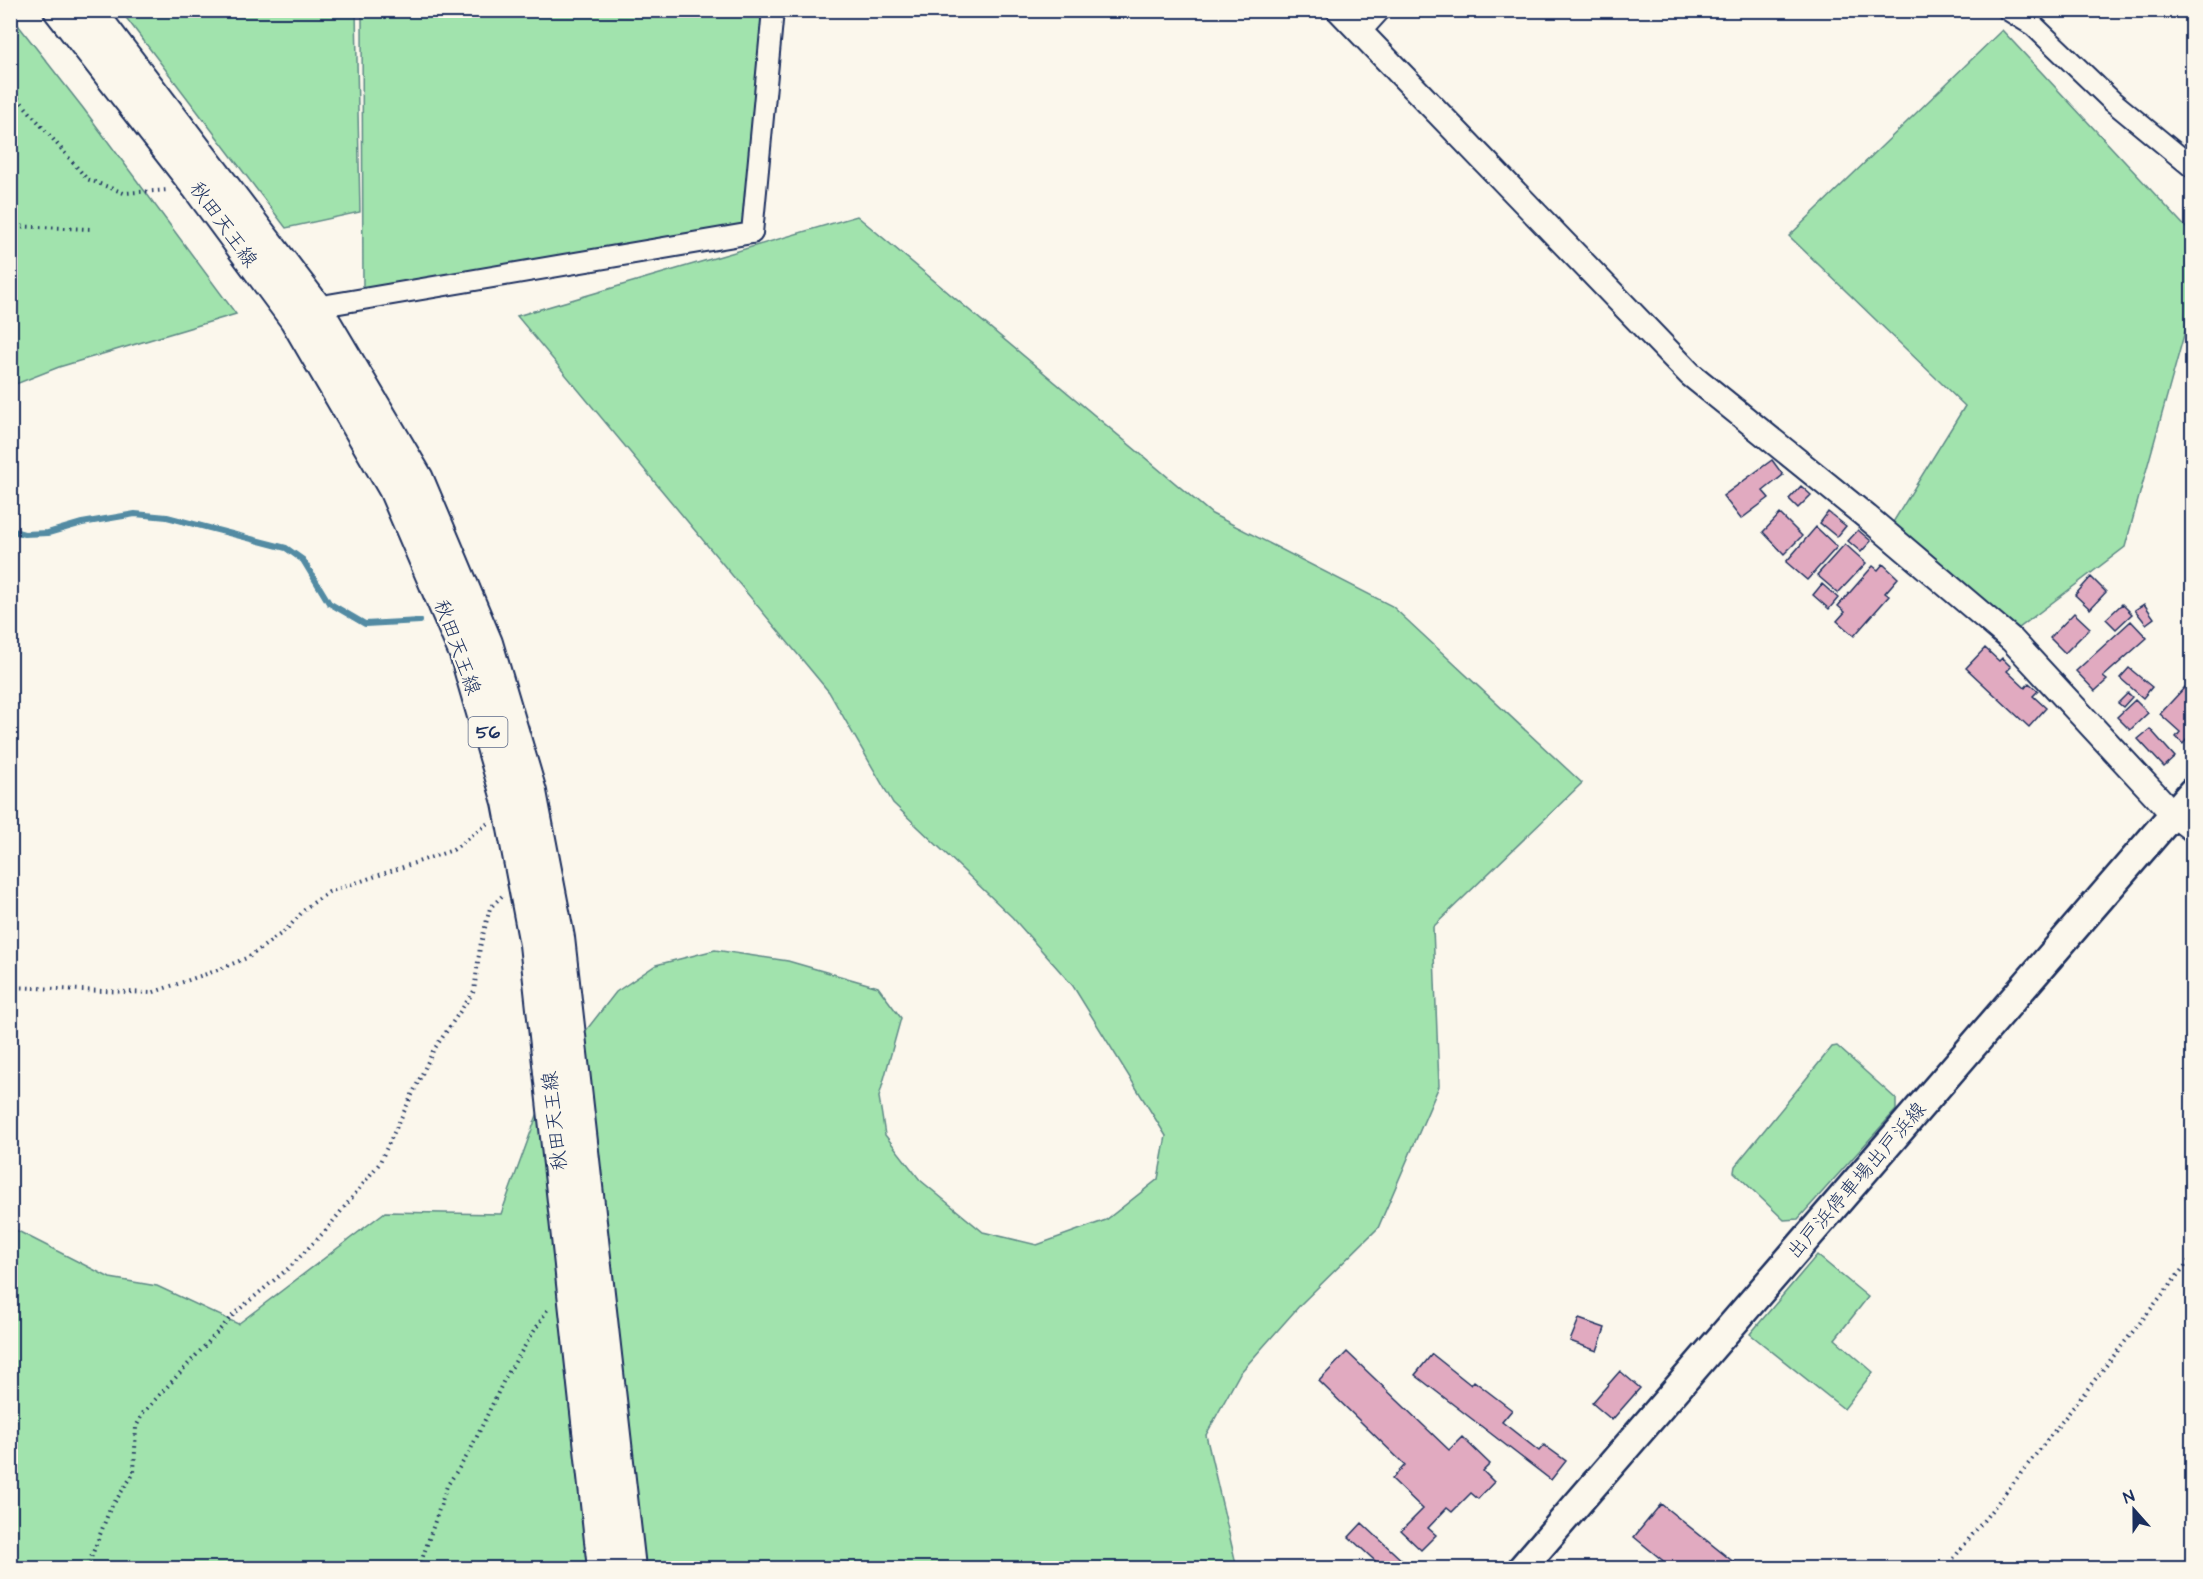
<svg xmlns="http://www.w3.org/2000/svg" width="2203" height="1579" font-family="'Architects Daughter','Klee One',sans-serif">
	<rect width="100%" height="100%" fill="#fbf7ec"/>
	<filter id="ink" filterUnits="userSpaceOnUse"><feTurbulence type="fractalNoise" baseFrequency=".0167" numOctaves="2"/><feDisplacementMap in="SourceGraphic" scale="12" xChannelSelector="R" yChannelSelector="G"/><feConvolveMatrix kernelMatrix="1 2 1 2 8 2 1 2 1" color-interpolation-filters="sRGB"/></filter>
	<g filter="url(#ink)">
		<path fill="#a1e3ad" stroke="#5e8986" stroke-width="1.5" d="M121,11H356L360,212L286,228Z
			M362,11H768L748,229L363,295Z
			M11,16L83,108L236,314L59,367L11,386Z
			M2002,30L2192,234V306L2125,547L2019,628L1890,527L1965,406L1789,236Z
			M857,216L1212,514L1392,606L1582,783L1433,927L1439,1086L1378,1228L1301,1304L1240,1373L1206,1435L1237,1568H11L10,1227L110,1278L157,1286L238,1324L385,1212L501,1214L552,1074L616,992L656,965L715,950L788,961L878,987L901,1018L879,1097L885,1135L920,1180L983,1232L1037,1245L1106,1220L1158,1179L1166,1136L1073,986L1012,917L893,803L829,692L517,316Z
			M1837,1046L1896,1099V1110L1798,1219L1784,1220L1734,1172L1735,1166L1832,1047Z
			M1817,1255L1868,1297L1835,1339L1873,1372L1844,1409L1750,1334Z"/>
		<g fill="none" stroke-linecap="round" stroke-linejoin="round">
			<path stroke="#528ba3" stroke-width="6" d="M10,530L24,534L48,533L82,523L135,514L167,517L286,548L303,560L329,603L365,624L420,621"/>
		</g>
		<path fill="#e1aac0" stroke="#1b2f5e" stroke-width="1.5" d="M1772,460L1783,475L1763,491L1769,498L1741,519L1723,496Z
			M1801,486L1811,495L1798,508L1789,499Z
			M1828,512L1846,526L1837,537L1820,523Z
			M1780,514L1802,536L1784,554L1763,532Z
			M1816,527L1837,547L1807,580L1786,562Z
			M1858,530L1871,541L1861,552L1848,541Z
			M1845,544L1866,563L1838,593L1817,575Z
			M1883,564L1898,578L1885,593L1889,596L1854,636L1837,621L1845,612L1838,606L1873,566L1878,570Z
			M2091,577L2106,592L2090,609L2075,595Z
			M1822,584L1838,598L1829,609L1813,595Z
			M2122,604L2132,614L2116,629L2106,619Z
			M2144,604L2154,618L2146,624L2135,610Z
			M2074,613L2090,628L2065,653L2050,638Z
			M2131,621L2147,638L2103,677L2107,680L2095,691L2076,671Z
			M1985,648L1999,661L2002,658L2011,667L2007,671L2025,688L2029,683L2038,691L2033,696L2046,708L2029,727L1966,668Z
			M2129,668L2152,687L2143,698L2120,678Z
			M2185,687L2190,691L2192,689V745L2187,739L2183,744L2176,737L2180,732L2160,714Z
			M2128,693L2132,697L2123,707L2118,703Z
			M2135,700L2148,713L2130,730L2117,717Z
			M2150,729L2175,757L2164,767L2138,739Z
			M1579,1319L1605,1328L1597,1351L1570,1341Z
			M1347,1352L1449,1450L1462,1437L1490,1464L1483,1471L1494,1482L1478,1499L1471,1493L1452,1512L1447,1508L1428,1528L1436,1535L1421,1550L1401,1531L1423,1509L1392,1479L1405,1465L1319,1381Z
			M1432,1354L1471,1385L1474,1381L1512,1410L1502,1422L1539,1451L1544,1445L1566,1461L1551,1480L1415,1375Z
			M1620,1371L1640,1388L1612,1420L1592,1403Z
			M1661,1504L1741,1568H1672L1634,1537Z
			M1362,1523L1407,1565L1404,1568H1383L1349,1537Z
			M1418,1562L1425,1568H1413Z"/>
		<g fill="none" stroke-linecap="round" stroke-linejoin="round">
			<defs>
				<path id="minor" d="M2008,10L2034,26L2112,101L2192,167
					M1361,31L1380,10
					M316,307L752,233L773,10"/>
				<path id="tertiary" d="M1339,10L1690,374L1867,517L2012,640L2174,815L2192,829"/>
				<path id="secondary" d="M1522,1568L2192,792"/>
				<path id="primary" d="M59,10L198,188L295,319L394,489L465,654L508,802L535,944L603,1568
					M90,10L316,307L418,479L487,643L531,792L559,938L630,1568"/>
			</defs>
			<use href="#minor" stroke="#1b2f5e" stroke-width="24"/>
			<use href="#tertiary" stroke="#1b2f5e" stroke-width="28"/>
			<use href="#secondary" stroke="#1b2f5e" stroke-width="32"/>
			<use href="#primary" stroke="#1b2f5e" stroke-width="34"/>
			<path stroke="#1b2f5e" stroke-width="4" stroke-dasharray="1.5 4.5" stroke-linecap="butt" d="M10,89L87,179L124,193L169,190
				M10,226L92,229
				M10,987L151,993L215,971L249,957L286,930L307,907L329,892L453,850L488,823
				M87,1568L110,1509L134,1473L136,1427L143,1413L235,1313L291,1266L326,1230L379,1164L433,1051L474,991L480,947L490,908L502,896
				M419,1568L447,1486L469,1453L505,1378L549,1307
				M1946,1568L2192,1257"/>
			<use href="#minor" stroke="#fbf7ec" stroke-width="20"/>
			<use href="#tertiary" stroke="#fbf7ec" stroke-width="24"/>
			<use href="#secondary" stroke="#fbf7ec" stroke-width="27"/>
			<use href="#primary" stroke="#fbf7ec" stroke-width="30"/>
		</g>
	</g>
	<g text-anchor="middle" stroke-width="4.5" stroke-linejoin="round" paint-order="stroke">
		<rect fill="#fbf7ec" stroke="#5e6b89" stroke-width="1.5" x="468.5" y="717" width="39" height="30" rx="4.5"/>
		<g font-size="18" font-weight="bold" fill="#1b2f5e">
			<text x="488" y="738">56</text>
		</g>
		<g font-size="20" fill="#1b2f5e" stroke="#fbf7ec">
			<text transform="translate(224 224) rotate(54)" y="7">秋田天王線</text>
			<text transform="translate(458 647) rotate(70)" y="7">秋田天王線</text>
			<text transform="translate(554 1121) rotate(-96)" y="7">秋田天王線</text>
			<text transform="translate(1856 1180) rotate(-49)" y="7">出戸浜停車場出戸浜線</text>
		</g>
	</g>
	<rect width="2203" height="1579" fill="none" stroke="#fbf7ec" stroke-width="36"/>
	<rect x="18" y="18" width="2167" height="1543" fill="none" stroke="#1b2f5e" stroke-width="2" filter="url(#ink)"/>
	<g transform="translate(2134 1510) rotate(339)" stroke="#fbf7ec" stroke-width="4.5" paint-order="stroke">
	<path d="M0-4.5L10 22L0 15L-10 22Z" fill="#1b2f5e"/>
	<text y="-9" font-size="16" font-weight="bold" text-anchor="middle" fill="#1b2f5e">N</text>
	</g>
</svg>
